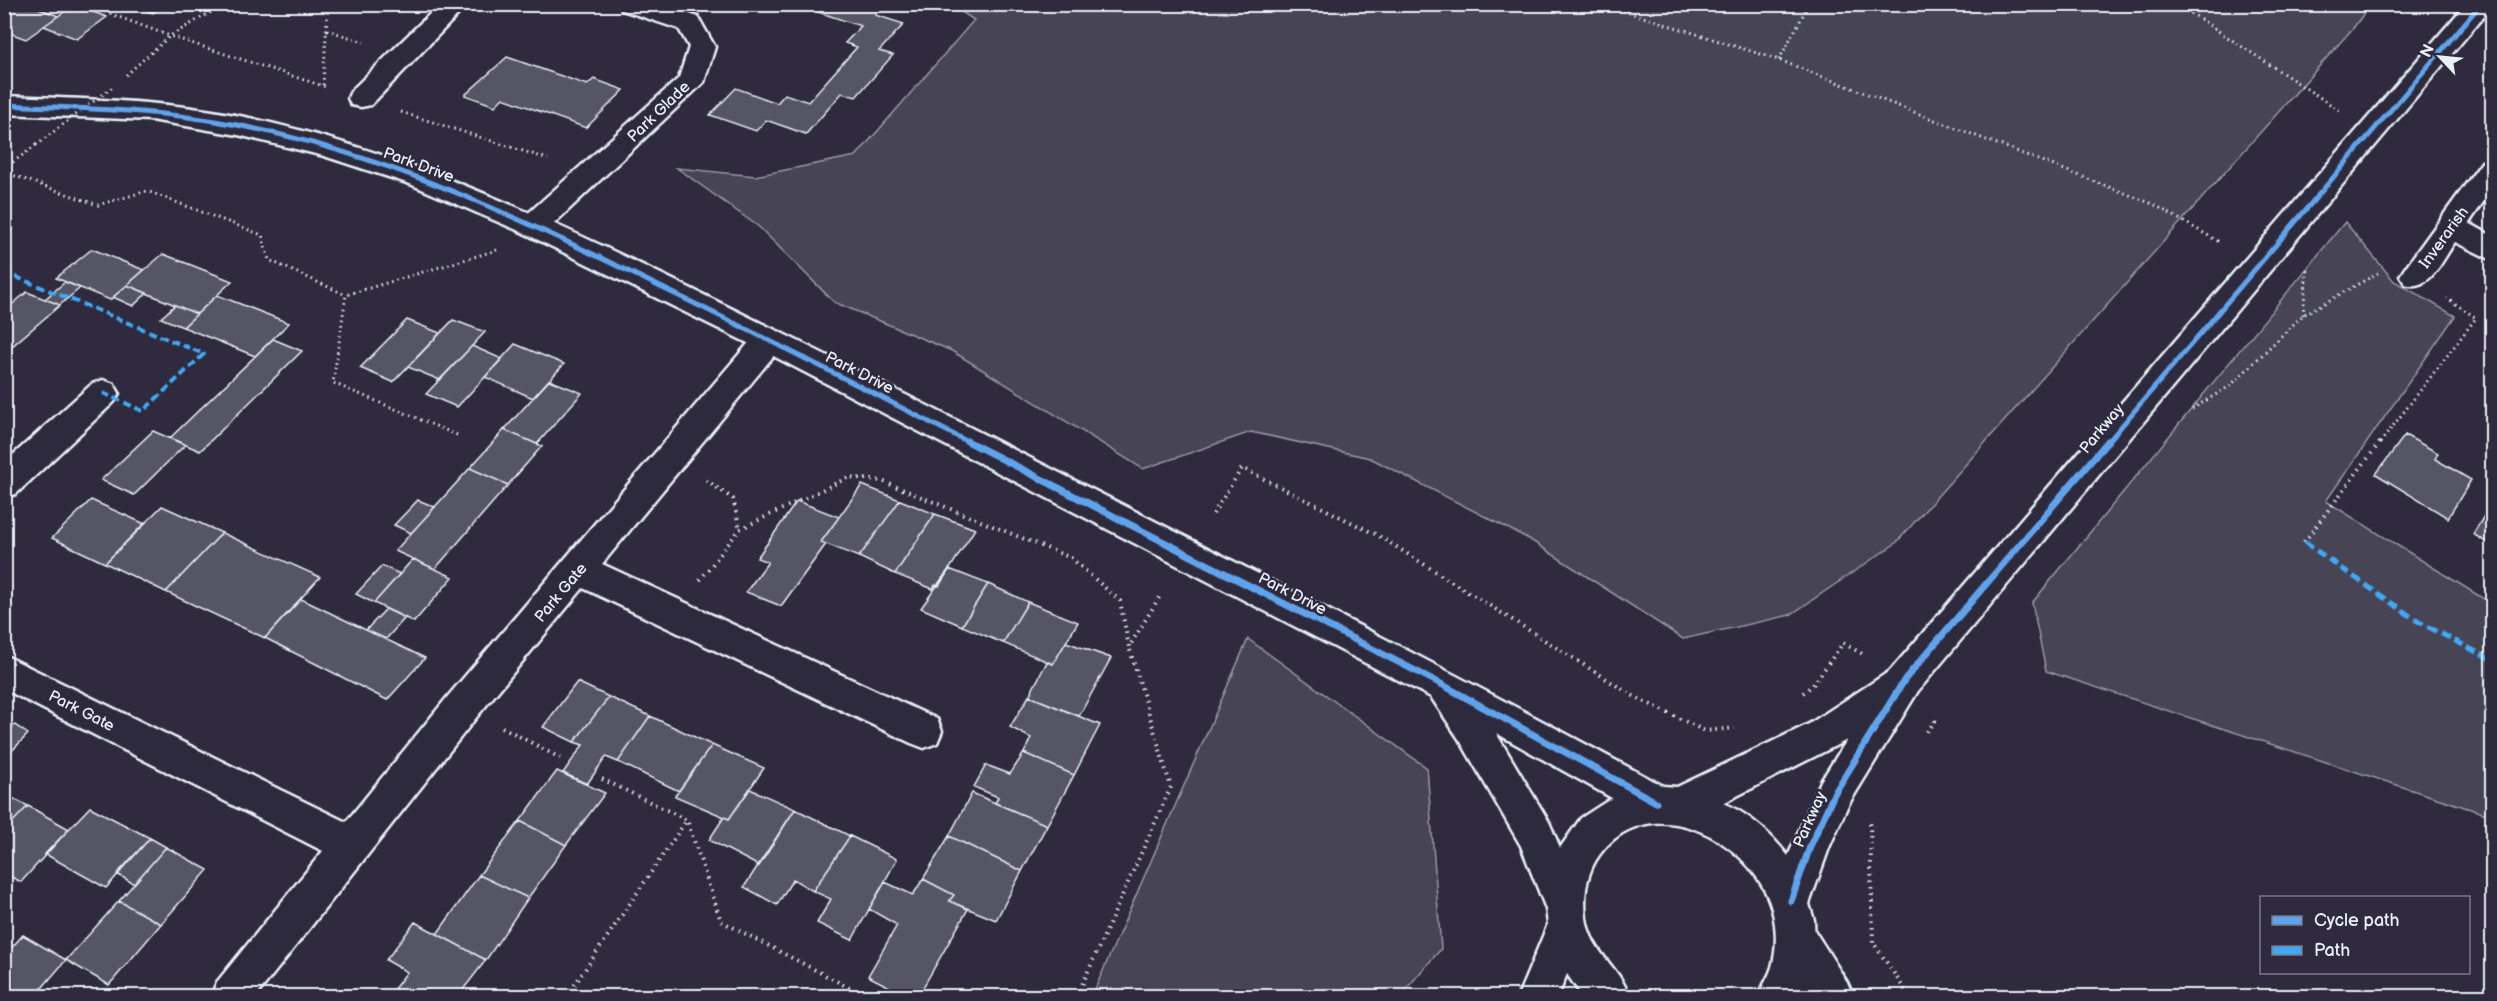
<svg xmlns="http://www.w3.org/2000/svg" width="2497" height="1001" font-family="'Balsamiq Sans',sans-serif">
	<rect width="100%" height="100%" fill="#2f2a3d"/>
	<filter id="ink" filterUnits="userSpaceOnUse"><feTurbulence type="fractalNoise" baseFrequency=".0167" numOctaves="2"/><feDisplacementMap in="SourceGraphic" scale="12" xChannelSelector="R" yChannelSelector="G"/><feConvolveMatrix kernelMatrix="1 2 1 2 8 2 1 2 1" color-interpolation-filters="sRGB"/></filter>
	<g filter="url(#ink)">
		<path fill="#464455" stroke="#979aa6" stroke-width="1.5" d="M951,5L2370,4V5L2354,27L1896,543L1790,615L1683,639L1529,539L1370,458L1251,432L1143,469L952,351L834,302L759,227L677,168L755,176L856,156L974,20Z
			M2345,222L2394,281L2455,316L2326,501L2492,604V816L2046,671L2032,603Z
			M1248,639L1427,768L1441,949L1400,996H1092Z"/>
		<path fill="#575565" stroke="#e8f1f8" stroke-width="1.5" d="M16,4H29L58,16L26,39L4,31V13Z
			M130,4H165L153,13Z
			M826,4H885L875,15L904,24L879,51L893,55L856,97L842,93L806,134L766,120L756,131L710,115L736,88L777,103L785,94L808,102L857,47L845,43L861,26L818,12Z
			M74,5L107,17L77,39L44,26Z
			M507,57L587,85L594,79L624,90L586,128L503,98L495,106L465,95Z
			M92,249L144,270L110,300L56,278Z
			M163,254L232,281L197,314L127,285Z
			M65,282L80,288L60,305L45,299Z
			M127,285L147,293L133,306L113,297Z
			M27,292L60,305L4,353V311Z
			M217,295L289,323L255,356L183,327Z
			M175,305L197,314L183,327L161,318Z
			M407,320L440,333L393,382L360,368Z
			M453,320L485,332L440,380L408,367Z
			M273,339L302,351L200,451L170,438Z
			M515,344L564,364L533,398L485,377Z
			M472,346L502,359L457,407L426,394Z
			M549,380L582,393L537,444L504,430Z
			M504,430L542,446L508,485L470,468Z
			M153,431L185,445L134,495L101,480Z
			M2405,435L2438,453L2435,459L2471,480L2448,518L2376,474Z
			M470,468L508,485L435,569L395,551Z
			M862,485L900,500L859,557L821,542Z
			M91,500L145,524L105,563L52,538Z
			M418,500L435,507L411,533L394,525Z
			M900,500L935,514L895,574L859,557Z
			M797,501L839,517L821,542L826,544L781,606L746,592L768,562L757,558Z
			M2492,503V546L2473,534Z
			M162,506L222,533L166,592L105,563Z
			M935,514L975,529L939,586L935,585L933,589L895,574Z
			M222,533L320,577L265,638L166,592Z
			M413,559L453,577L414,622L374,603Z
			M382,566L400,574L374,603L356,594Z
			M949,569L988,584L962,626L921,608Z
			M988,584L1028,602L1003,643L962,626Z
			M301,599L366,630L425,658L387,700L265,638Z
			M1028,602L1078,622L1053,664L1003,643Z
			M386,609L405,618L386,639L366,630Z
			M1066,642L1111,658L1079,716L1029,696L1047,662L1053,664Z
			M577,682L609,697L574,742L543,727Z
			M1029,696L1100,725L1074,775L1024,753L1031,738L1010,727Z
			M609,697L650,716L618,762L606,757L587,784L563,773L583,745L574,742Z
			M650,716L712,745L679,791L618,762Z
			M15,725L28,734L5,758L4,735Z
			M712,745L764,768L729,819L675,796Z
			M1024,753L1074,775L1047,825L995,803L998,797L974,787L986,765L1010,774Z
			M557,771L605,793L566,845L520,821Z
			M750,789L795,809L759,866L709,840L724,817L729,819Z
			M972,793L1047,825L1022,871L949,836Z
			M4,794L28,806L4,831Z
			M28,806L69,829L21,882L4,873V831Z
			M90,807L150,838L106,888L45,854Z
			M795,809L850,836L813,891L793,879L777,905L744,887Z
			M520,821L566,845L528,898L479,875Z
			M850,836L897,859L852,940L817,923L831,899L813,891Z
			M949,836L1022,871L996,920L949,901L954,895L923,879Z
			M150,838L166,847L134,884L117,874Z
			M166,847L208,870L161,924L119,901Z
			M479,875L528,898L486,960L437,934Z
			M923,879L954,895L949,901L968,909L918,996H907L868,976L897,925L869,909L885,882L913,895Z
			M119,901L161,924L109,985L66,960Z
			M415,922L486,960L458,996H407L394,989L407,972L386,960Z
			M23,935L66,960L35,996H4V956Z"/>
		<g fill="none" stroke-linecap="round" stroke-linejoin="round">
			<defs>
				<path id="minor" d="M440,4H468L371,105L361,107L351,105L348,98L351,91Z
					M619,4H660L698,17L715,47L704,82L544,233L534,236L524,233L520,225L524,217L679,78L689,47L679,29L622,10Z
					M2492,159V189L2469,223L2492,236V260L2455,242C2442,260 2430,292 2405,284L2400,276L2405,268L2482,162Z
					M769,328L780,332L784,340L780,348L602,564L937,719L942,731L937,743L924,748L911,743L583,588L475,719L256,996H211L217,982L323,851L4,689V655L346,822L449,695L758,332Z
					M103,380L114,384L119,393L114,402L16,494L4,498V463L92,384Z
					M1797,919L1811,925L1847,982L1853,996H1810L1777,939L1783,925Z"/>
				<path id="tertiary" d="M2466,4L2492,6L1918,691L1847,807L1829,848L1809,904L1814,920L1815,946L1811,973L1801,996H1758C1762,987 1769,977 1772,967C1778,946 1777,921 1769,900C1746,838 1653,791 1604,849C1587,868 1583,893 1586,918C1591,953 1620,967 1629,996H1582L1567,974L1558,996H1518L1548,924L1546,909L1521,846L1461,742L1431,697L758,348L524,233L410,184L324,156L238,135L151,120L4,114V96C84,99 162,100 240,116C392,148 527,209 665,276C772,328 878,381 983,434C1211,550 1439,664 1663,786L1677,787L1809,724L1890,671ZM1496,733L1612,798L1581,818L1560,848L1549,822ZM1847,740L1821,781L1788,856C1770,833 1750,814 1723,803Z"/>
			</defs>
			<use href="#minor" stroke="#e8f1f8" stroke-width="5"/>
			<use href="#tertiary" stroke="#e8f1f8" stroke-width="5"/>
			<path stroke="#e8f1f8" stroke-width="3" stroke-dasharray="1.5 4" stroke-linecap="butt" d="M84,4L170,36L326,87
				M1602,4L1779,60L2153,204L2221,243
				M2177,4L2339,110
				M327,30L364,42
				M1779,60L1809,4
				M126,75L170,36L225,4
				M323,85L328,4
				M401,112L548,159
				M4,169L36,145
				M4,172L98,205L147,191L262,235L269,260L346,295
				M2303,315L2307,268
				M2192,409L2230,386L2303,315L2378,273
				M457,435L333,383L346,295L497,250
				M2380,443L2476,318L2447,298"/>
			<path stroke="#e8f1f8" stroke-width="4" stroke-dasharray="1.5 5" stroke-linecap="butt" d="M706,480L733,499L740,529
				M1213,514L1242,468L1379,536L1635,697L1705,731L1735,728
				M2304,542L2381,441
				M700,580L740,529L849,477L882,481L1071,558L1120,601L1129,647L1160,596
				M1803,693L1813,685L1843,643L1866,656
				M502,727L560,758
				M1927,732L1935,721L1932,716
				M602,779L687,820L721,921L865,996
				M1870,823L1873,942L1909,996
				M567,996L686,821
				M1077,996L1171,787L1129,647"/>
			<use href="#minor" fill="#2f2a3d" fill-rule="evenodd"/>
			<use href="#tertiary" fill="#2f2a3d" fill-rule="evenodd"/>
			<path stroke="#e8f1f8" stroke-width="3" stroke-dasharray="1.5 4" stroke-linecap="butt" d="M36,145L114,86"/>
			<path stroke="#3fa9f5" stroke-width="4" stroke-dasharray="8 4" stroke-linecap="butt" d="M102,11L109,4
				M4,272L204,354L143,411L103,393"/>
			<path stroke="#3fa9f5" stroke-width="5" stroke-dasharray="10 5" stroke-linecap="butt" d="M2304,542L2419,622L2492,660"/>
			<defs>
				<path id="cycleway-far1" d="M4,105C82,108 160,110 237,125C381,153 514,215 644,279C754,332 862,387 970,443
					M2107,443L2481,4"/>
				<path id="cycleway" d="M967,441L1441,684L1656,802
					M1791,901L1811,844L1834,794L1905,679L2108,441"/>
			</defs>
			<use href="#cycleway-far1" stroke="#2f2a3d" stroke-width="8"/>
			<use href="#cycleway" stroke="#2f2a3d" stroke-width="10"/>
			<use href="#cycleway-far1" stroke="#60a3ed" stroke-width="5"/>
			<use href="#cycleway" stroke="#60a3ed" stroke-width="7"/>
		</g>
	</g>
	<g text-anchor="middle" stroke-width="5" stroke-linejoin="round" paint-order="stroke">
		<g font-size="16" fill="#e8f1f8" stroke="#2f2a3d">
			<text transform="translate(658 111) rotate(-44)" y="6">Park Glade</text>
			<text transform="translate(419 164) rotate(20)" y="6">Park Drive</text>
			<text transform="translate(2443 237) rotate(-54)" y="6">Inverarish</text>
			<text transform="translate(860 372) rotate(27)" y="6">Park Drive</text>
			<text transform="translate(2101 428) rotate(-50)" y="6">Parkway</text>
			<text transform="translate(560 592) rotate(-50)" y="6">Park Gate</text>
			<text transform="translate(1293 593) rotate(27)" y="6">Park Drive</text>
			<text transform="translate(82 710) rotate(27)" y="6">Park Gate</text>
			<text transform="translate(1809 819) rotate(-66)" y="6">Parkway</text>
		</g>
	</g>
	<rect width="2497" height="1001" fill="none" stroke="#2f2a3d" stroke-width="24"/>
	<rect x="12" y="12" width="2473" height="977" fill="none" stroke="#e8f1f8" stroke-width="2" filter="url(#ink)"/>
	<rect x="2260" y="896" width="210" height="78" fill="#2f2a3d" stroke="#797a88" stroke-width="1.5"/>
	<rect x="2272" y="916" width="30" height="9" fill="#60a3ed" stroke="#797a88" stroke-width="1.5"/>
	<text x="2314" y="926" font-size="18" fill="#e8f1f8">Cycle path</text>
	<rect x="2272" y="946" width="30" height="9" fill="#3fa9f5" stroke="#797a88" stroke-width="1.5"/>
	<text x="2314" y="956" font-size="18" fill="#e8f1f8">Path</text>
	<g transform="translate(2440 57) rotate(296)" stroke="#2f2a3d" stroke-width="4.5" paint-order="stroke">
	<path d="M0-4.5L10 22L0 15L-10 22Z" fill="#e8f1f8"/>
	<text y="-9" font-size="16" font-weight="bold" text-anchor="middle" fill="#e8f1f8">N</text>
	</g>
</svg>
